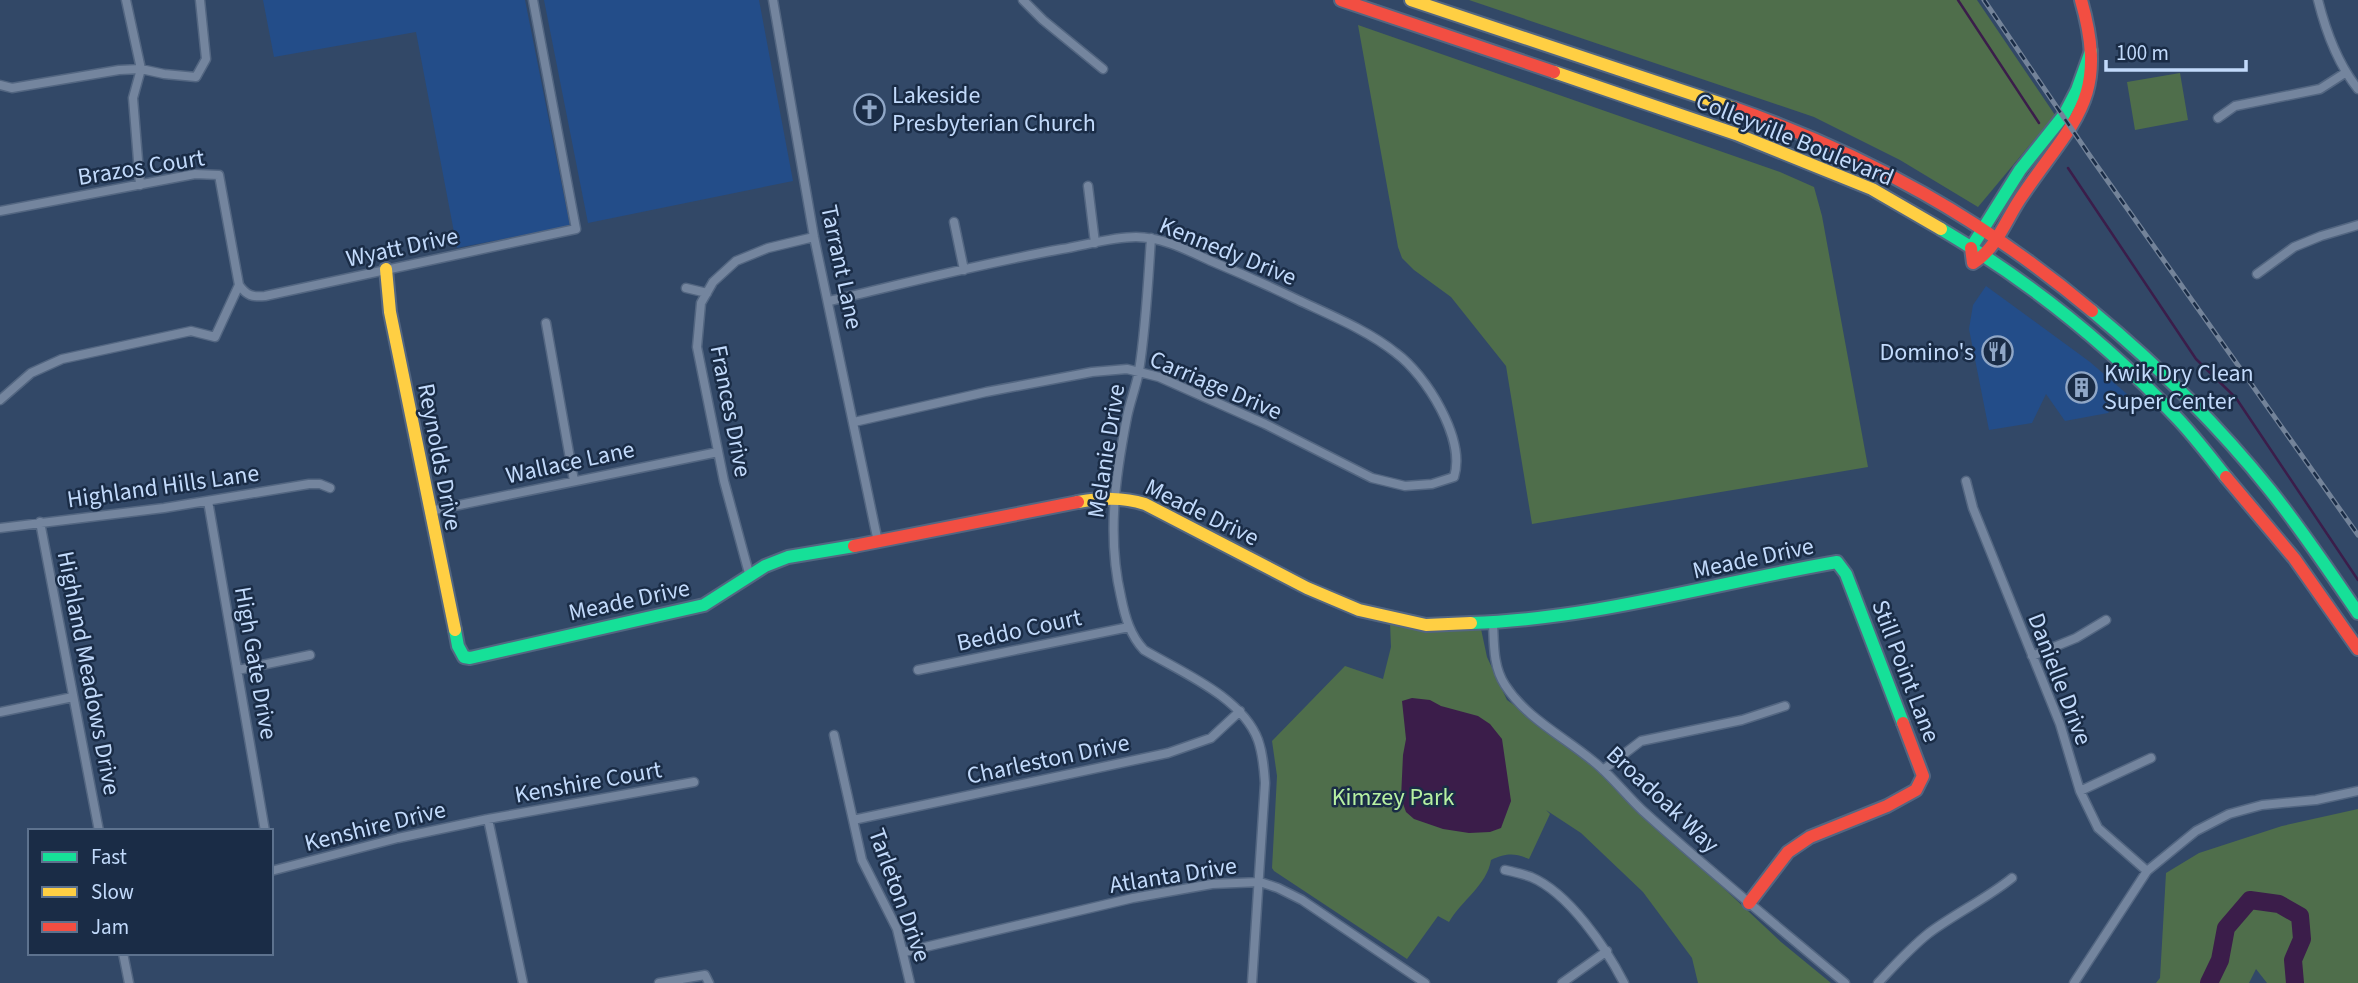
<svg xmlns="http://www.w3.org/2000/svg" width="2358" height="983" font-family="'Source Sans 3',sans-serif">
	<rect width="100%" height="100%" fill="#324867"/>
	<path fill="#234d89" d="M263,0H525L570,226L457,248L416,32L274,57Z
		M544,0H759L793,181L588,223Z
		M1986,286L2090,362L2127,394L2108,413L2065,421L2046,394L2032,423L1989,430L1969,329L1973,305Z"/>
	<path fill="#4f6e4b" d="M1469,0H1977L2055,115L1978,207L1900,160L1814,117Z
		M1358,25L1780,172L1814,187L1822,216L1868,467L1532,524L1506,366L1451,297L1414,270L1402,258L1398,247Z
		M2180,73L2188,120L2135,130L2127,82Z
		M1390,622L1481,629L1487,657L1507,700L1573,747L1781,942L1831,983H1698L1692,958L1643,892L1581,833L1546,810L1550,814L1529,859C1514,853 1507,853 1491,860C1487,885 1462,900 1449,922L1438,916L1407,959L1274,871L1272,868L1277,776L1272,741L1345,666L1383,679L1391,647Z
		M2358,809V983H2267L2256,969L2249,983H2156L2160,978L2166,873L2199,853L2282,826Z"/>
	<path fill="#3b1d4a" d="M1412,698L1430,700L1441,706L1478,716L1490,724L1502,739L1511,801L1501,828L1490,832L1469,833L1443,829L1414,819L1406,812L1401,798L1403,755L1406,739L1402,701Z"/>
	<g fill="none" stroke-linecap="round" stroke-linejoin="round">
		<path stroke="#3b1d4a" stroke-width="2.5" d="M1958,0L2039,123
			M2068,168L2196,359L2236,398L2358,580"/>
		<path stroke="#3b1d4a" stroke-width="18" d="M2209,983L2220,960L2226,928L2250,900L2279,904L2300,916L2302,939L2293,960L2295,983"/>
		<defs>
			<path id="street" d="M126,0L141,69L133,98L140,185
				M773,0L814,237L878,542
				M1023,0L1043,20L1103,69
				M2318,0C2326,32 2337,63 2358,89
				M0,85L12,88L119,70L141,69L164,74L196,77L206,59L200,0
				M2218,118L2235,106L2320,89L2345,73
				M1088,186L1095,243
				M0,211L195,174L219,175L239,285C247,296 252,297 265,296L576,229L533,0
				M954,222L964,270
				M1151,238C1148,282 1146,327 1139,371C1136,387 1130,402 1127,417C1115,478 1107,537 1121,597C1125,617 1130,635 1144,650C1181,672 1242,697 1258,740C1263,754 1264,768 1265,783L1252,983
				M2257,274L2294,247L2321,236L2358,225
				M686,288L707,293
				M829,301C906,283 984,263 1062,249C1086,245 1112,237 1136,237C1162,237 1187,250 1211,261C1240,273 1269,286 1298,300C1330,315 1369,331 1396,353C1426,375 1466,439 1454,477L1432,484L1405,486L1372,478L1265,424L1159,377L1127,369L1092,372L986,392L854,422
				M546,323L574,481
				M0,400L31,373L62,359L191,331L215,337L239,285
				M1966,481L1973,508L2060,724L2080,791L2098,828L2147,871
				M208,501L265,831
				M430,511L718,452
				M40,522L99,831
				M0,528L164,508L309,484H320L330,488
				M750,577L724,481L697,347L701,303L713,282L736,261L768,248L814,237
				M1493,623C1494,644 1493,667 1505,685C1526,718 1563,736 1593,761C1611,775 1625,794 1642,810C1708,870 1777,926 1845,983
				M2032,656L2076,638L2106,620
				M238,670L310,655
				M918,670L1129,627
				M0,712L73,697
				M834,735L862,860L897,929L910,983
				M1603,770L1641,741L1742,720L1785,706
				M2080,791L2151,758
				M488,819L523,983
				M853,820L1168,753L1211,738L1240,711
				M1505,870C1514,872 1523,874 1531,877C1569,893 1606,948 1624,983
				M271,871L398,838L488,819L694,782
				M904,952L1133,898L1212,884L1260,882L1278,888L1302,900L1425,983
				M123,953L129,983
				M659,983L705,975L709,983
				M1562,983L1607,951
				M1878,983C1894,966 1910,948 1929,933C1956,913 1986,899 2012,878
				M2074,983L2147,871L2196,831L2229,814L2262,805L2316,800L2358,791"/>
			<path id="fast" d="M1941,229C2027,280 2109,345 2178,419C2195,437 2210,457 2226,477
				M1971,248L2020,170L2064,115L2077,90L2091,51
				M2092,311C2157,365 2218,425 2270,490C2302,530 2330,572 2358,613
				M1471,623C1595,619 1715,583 1837,562L1846,574L1903,723
				M455,630L458,646L464,657L470,658L704,605L765,566L788,557L854,546"/>
			<path id="slow" d="M1411,0L1734,108
				M1554,72L1736,134L1872,189L1941,229
				M386,269L390,312L455,630
				M1078,502C1102,498 1122,497 1145,504L1307,588L1359,610L1426,625L1471,623"/>
			<path id="jam" d="M1341,0L1554,72
				M1734,108C1868,155 1984,220 2092,311
				M1971,248L1973,263C1996,249 2006,220 2020,199C2072,121 2110,101 2081,0
				M2226,477L2294,558L2358,649
				M854,546L1078,502
				M1749,903L1788,852L1810,837L1887,806L1916,790L1923,776L1903,723"/>
		</defs>
		<use href="#street" stroke="#536681" stroke-width="11"/>
		<use href="#fast" stroke="#536681" stroke-width="16"/>
		<use href="#slow" stroke="#536681" stroke-width="16"/>
		<use href="#jam" stroke="#536681" stroke-width="16"/>
		<use href="#street" stroke="#74859e" stroke-width="8"/>
		<use href="#fast" stroke="#16e098" stroke-width="12"/>
		<use href="#slow" stroke="#ffcf43" stroke-width="12"/>
		<use href="#jam" stroke="#f24e42" stroke-width="12"/>
		<defs>
			<path id="rail" d="M1984,0L2090,156L2358,535"/>
		</defs>
		<use href="#rail" stroke="#738399" stroke-width="5"/>
		<use href="#rail" stroke="#1a2c46" stroke-width="2.5" stroke-dasharray="8" stroke-linecap="butt"/>
	</g>
	<defs>
		<symbol id="church-ring" viewBox="-11 -11 22 22"><circle r="9.5" fill="#1a2c46" stroke="#90a7c7" stroke-width="1.5"/><path d="M-1.2-6h2.4v3.5h3.3v2.4h-3.3V6h-2.4V-.1h-3.3v-2.4h3.3Z" fill="#90a7c7"/></symbol>
		<symbol id="restaurant-ring" viewBox="-11 -11 22 22"><circle r="9.5" fill="#1a2c46" stroke="#90a7c7" stroke-width="1.5"/><path d="M-5-6h1v4h1v-4h1v4h1v-4h1v5L-1.5 .5V6h-2V.5L-5-1ZM5-6V6H3V1.5H1.5Q1.5-4 5-6Z" fill="#90a7c7"/></symbol>
		<symbol id="building-ring" viewBox="-11 -11 22 22"><circle r="9.5" fill="#1a2c46" stroke="#90a7c7" stroke-width="1.5"/><path d="M-4-6H4V6H1V3H-1V6H-4ZM-2.5-4.3h1.7v1.8h-1.7ZM.8-4.3h1.7v1.8H.8ZM-2.5-1h1.7V.8h-1.7ZM.8-1h1.7V.8H.8Z" fill="#90a7c7"/></symbol>
	</defs>
	<g fill-rule="evenodd">
		<use href="#church-ring" x="852" y="92" width="35" height="35"/>
		<use href="#restaurant-ring" x="1980" y="334" width="35" height="35"/>
		<use href="#building-ring" x="2064" y="370" width="35" height="35"/>
	</g>
	<g text-anchor="middle" stroke-width="5" stroke-linejoin="round" paint-order="stroke">
		<g font-size="24" fill="#c2dafb" stroke="#1a2c46" text-anchor="start">
			<text x="892" y="103">Lakeside<tspan x="892" dy="28">Presbyterian Church</tspan></text>
			<text x="1974" y="360" text-anchor="end">Domino's</text>
			<text x="2104" y="381">Kwik Dry Clean<tspan x="2104" dy="28">Super Center</tspan></text>
		</g>
		<g font-size="24" fill="#c2dafb" stroke="#1a2c46">
			<text transform="translate(1795 139) rotate(22)" y="8">Colleyville Boulevard</text>
			<text transform="translate(141 167) rotate(-9)" y="8">Brazos Court</text>
			<text transform="translate(402 247) rotate(-12)" y="8">Wyatt Drive</text>
			<text transform="translate(1228 251) rotate(22)" y="8">Kennedy Drive</text>
			<text transform="translate(842 267) rotate(78)" y="8">Tarrant Lane</text>
			<text transform="translate(1216 385) rotate(23)" y="8">Carriage Drive</text>
			<text transform="translate(731 411) rotate(79)" y="8">Frances Drive</text>
			<text transform="translate(1106 451) rotate(-81)" y="8">Melanie Drive</text>
			<text transform="translate(440 457) rotate(79)" y="8">Reynolds Drive</text>
			<text transform="translate(570 462) rotate(-12)" y="8">Wallace Lane</text>
			<text transform="translate(163 486) rotate(-8)" y="8">Highland Hills Lane</text>
			<text transform="translate(1202 512) rotate(26)" y="8">Meade Drive</text>
			<text transform="translate(1753 558) rotate(-12)" y="8">Meade Drive</text>
			<text transform="translate(629 600) rotate(-12)" y="8">Meade Drive</text>
			<text transform="translate(1019 630) rotate(-12)" y="8">Beddo Court</text>
			<text transform="translate(256 663) rotate(80)" y="8">High Gate Drive</text>
			<text transform="translate(1906 671) rotate(69)" y="8">Still Point Lane</text>
			<text transform="translate(89 673) rotate(79)" y="8">Highland Meadows Drive</text>
			<text transform="translate(2060 679) rotate(69)" y="8">Danielle Drive</text>
			<text transform="translate(1048 759) rotate(-12)" y="8">Charleston Drive</text>
			<text transform="translate(588 782) rotate(-10)" y="8">Kenshire Court</text>
			<text transform="translate(1663 799) rotate(43)" y="8">Broadoak Way</text>
			<text transform="translate(375 826) rotate(-14)" y="8">Kenshire Drive</text>
			<text transform="translate(1173 875) rotate(-9)" y="8">Atlanta Drive</text>
			<text transform="translate(900 895) rotate(70)" y="8">Tarleton Drive</text>
		</g>
		<g font-size="24" fill="#b7f0a2" stroke="#1a2c46">
			<text x="1393" y="805">Kimzey Park</text>
		</g>
	</g>
	<rect x="28" y="829" width="245" height="126" fill="#1a2c46" stroke="#5d728e" stroke-width="2"/>
	<rect x="42" y="852" width="35" height="10" fill="#16e098" stroke="#5d728e" stroke-width="2"/>
	<text x="91" y="864" font-size="21" fill="#c2dafb">Fast</text>
	<rect x="42" y="887" width="35" height="10" fill="#ffcf43" stroke="#5d728e" stroke-width="2"/>
	<text x="91" y="899" font-size="21" fill="#c2dafb">Slow</text>
	<rect x="42" y="922" width="35" height="10" fill="#f24e42" stroke="#5d728e" stroke-width="2"/>
	<text x="91" y="934" font-size="21" fill="#c2dafb">Jam</text>
	<path d="M2106 60v10h140v-10" fill="none" stroke="#c2dafb" stroke-width="3.5"/>
	<text x="2116" y="60" font-size="21" fill="#c2dafb" stroke="#1a2c46" stroke-width="5" paint-order="stroke">100 m</text>
</svg>
